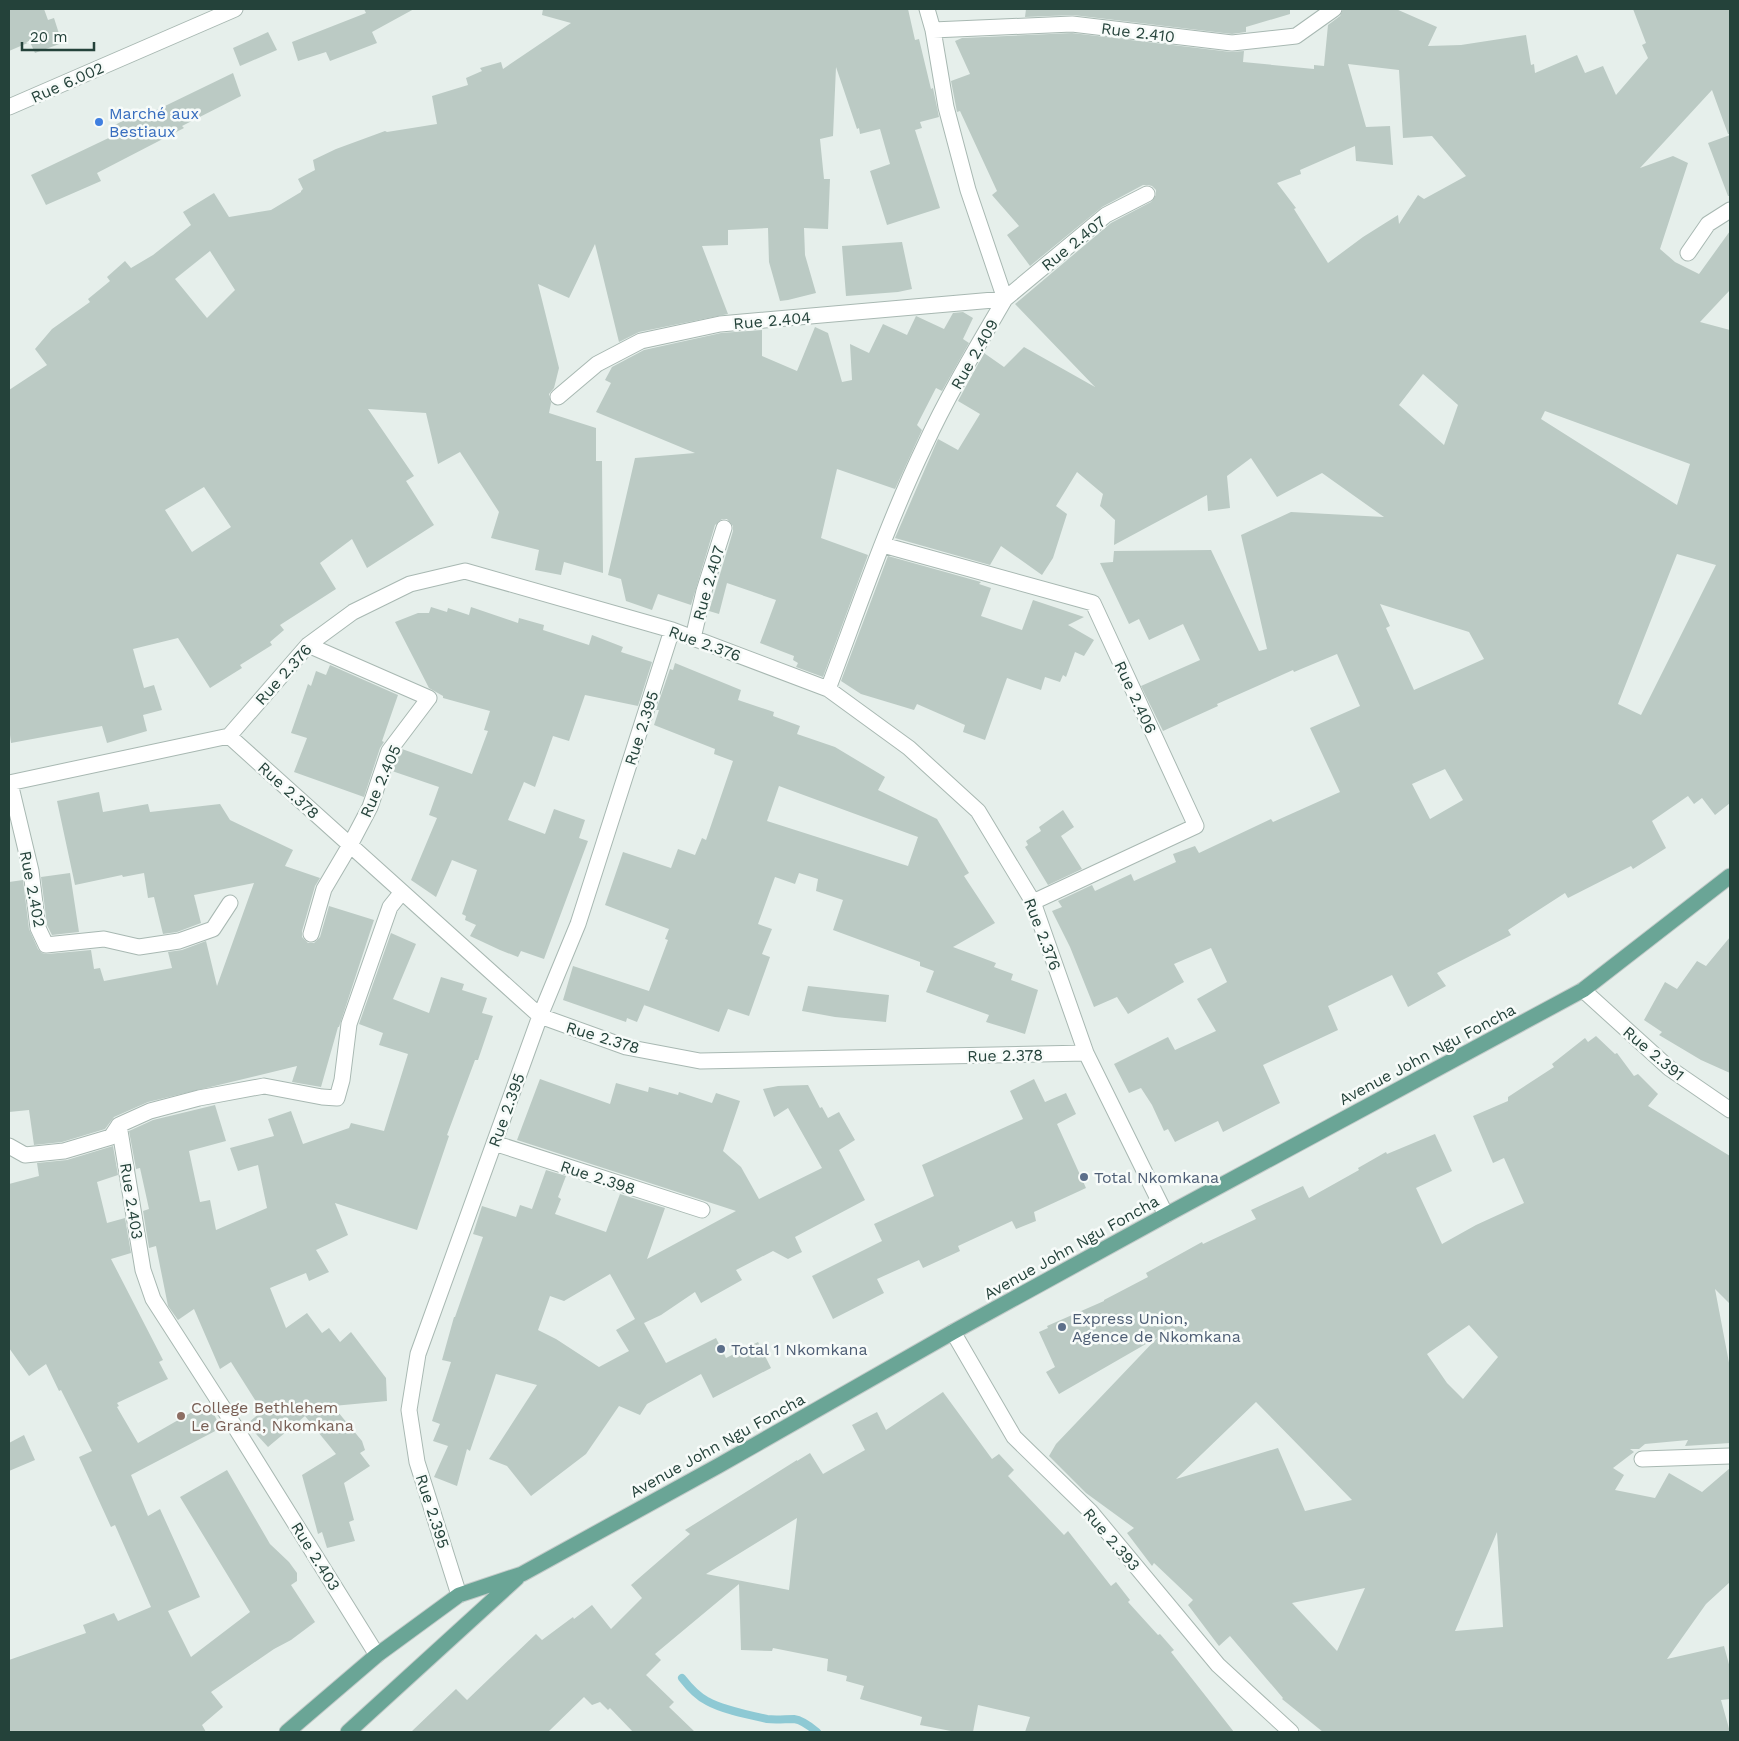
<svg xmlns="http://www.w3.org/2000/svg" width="1739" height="1741" font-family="'Work Sans',sans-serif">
	<rect width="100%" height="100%" fill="#e6efeb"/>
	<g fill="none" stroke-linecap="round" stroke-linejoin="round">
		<path stroke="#8ec9d4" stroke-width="8" d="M682,1678C689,1687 697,1696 707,1701C723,1710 749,1715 767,1719C776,1720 785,1719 794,1719C802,1720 811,1727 817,1732"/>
	</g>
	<path fill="#bbcac4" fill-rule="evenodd" d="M9,9H44L48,20L54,18L62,43L35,53L30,42L9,51Z
		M364,9H414L372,32L377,43L330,61L326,52L298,61L292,42L366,13Z
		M543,9H908L915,40L919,39L931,89L933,88L939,117L920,122L922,128L915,130L940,208L887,225L870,171L890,164L880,129L860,134L859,128L857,129L836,67L833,136L820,139L824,179H830L828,229L804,228L805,255L816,293L788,300L780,301L769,262L768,228L728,230V245L702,246L728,314L639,332L619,342L595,244L569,298L538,284L559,368L554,388L549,394L551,403L549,413L596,428V461H602L603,573L564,562L561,575L535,570L539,550L491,538L499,512L460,452L438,464L426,413L368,409L414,476L406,481L434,525L367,568L352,539L320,563L336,589L280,625L284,630L270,642L272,645L240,665L242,668L210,688L178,638L133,649L144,688L154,685L162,710L143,715L147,731L107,743L102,726L11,743L9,727V390L47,365L35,349L52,329L90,302L88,299L110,281L107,277L125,261L131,268L153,255L191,225L183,212L214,193L229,217L271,210L301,192V191L303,189L298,179L315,170L313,160L336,149L385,131L387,132L437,124L432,96L468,85L466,78L482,71L480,68L501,62L503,69L571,23L542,15ZM210,251L235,290L207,318L175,279ZM204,487L231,527L192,552L165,510Z
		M1026,9H1290V14L1246,27V32L1232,34L1073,15L1025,17Z
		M1343,9H1396L1437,27L1428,46L1461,45L1526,35L1531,65L1534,64L1535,73L1577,55L1585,73L1603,66L1616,95L1648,58L1642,45L1646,43L1633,9H1730V134H1728L1712,90L1640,168L1673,156L1688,163L1660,249L1675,262L1699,274L1730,231V290L1700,322L1730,330V803L1715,815L1702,798L1694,804L1688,796L1652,821L1666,848L1633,869L1631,866L1568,898L1565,893L1508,930L1511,935L1437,973L1446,986L1408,1007L1392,975L1328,1006L1338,1030L1263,1065L1280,1103L1223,1132L1218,1121L1175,1142L1168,1129L1164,1131L1152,1105L1141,1088L1129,1093L1114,1064L1168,1037L1175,1050L1216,1031L1197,999L1227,982L1211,948L1174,964L1184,982L1128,1014L1117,997L1094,1007L1070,947L1052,911L1062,907L1058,901L1092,885L1095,891L1131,874L1134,881L1176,862L1173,854L1195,846L1199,853L1271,819L1273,822L1340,792L1310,728L1360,706L1337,654L1294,672L1293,670L1217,704L1218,706L1163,731L1141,686L1200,660L1183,624L1149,640L1139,619L1129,624L1100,563L1113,562L1114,551L1211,550L1259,651L1267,649L1241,535L1291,512L1384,517L1322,473L1277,497L1251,458L1227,476L1230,508L1208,511L1207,495L1114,545L1115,520L1100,506L1103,494L1077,472L1056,506L1067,514L1053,558L1042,575L1001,546L990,565L895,538L938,439L958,450L980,414L958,401L984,353L1004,367L1024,347L1095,387L1015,304L1111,223L1151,202L1156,195V190L1152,186L1148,185H1143L1102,207L1030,266L1007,235L1019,226L992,195L997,191L960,111L957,112L951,81L970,74L955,41L962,38L1072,33L1231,52L1244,51L1243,62L1314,69V65L1324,66L1328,25L1340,16ZM1348,64L1399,70L1403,138L1432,136L1466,176L1424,199L1418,195L1399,224L1398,215L1363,237L1328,263L1294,209L1296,208L1277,183L1301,174L1300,170L1355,146L1356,161L1393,165L1390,126L1366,127ZM1423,374L1458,405L1444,445L1399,405ZM1545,411L1690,464L1677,505L1541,419ZM1677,554L1716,565L1641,715L1618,704ZM1380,604L1469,632L1484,659L1414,690L1386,628L1390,626ZM1445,769L1463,800L1430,819L1412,784Z
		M268,32L277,50L240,66L233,48Z
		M233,73L241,96L182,126L184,128L97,173L101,181L46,205L31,175L117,134L113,126L132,116L134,121Z
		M1730,135V196H1728L1708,143Z
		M902,242L912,289L898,292L846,296L842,246Z
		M963,312L973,318L963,339L969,343L942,391L936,388L917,425L922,430L895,489L837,469L821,538L868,555L823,677L796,667L798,663L793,660L794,656L760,643L776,600L727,583L719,614L709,611L733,531V526L727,519H722L715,525L691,605L658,594L652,610L626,601L621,579L608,575L635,458L695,453L596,412L611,383L605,380L612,367L644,350L721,333L762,330V356L797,371L815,327L828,333L842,382L852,380L850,344L869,353L883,324L907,335L916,316L944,329L953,313Z
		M888,556L981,582L979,584L991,588L981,616L1022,630L1033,600L1084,617L1068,625L1094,640L1084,656L1075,652L1066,677L1063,675L1060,682L1045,677L1041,690L1007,678L985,740L963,732L965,725L917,704L914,710L861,694L841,681Z
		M431,607L447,612L448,608L469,615L471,607L518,623L519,618L544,625L543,630L589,645L592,635L623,647L621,652L652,662L638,706L585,695L569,741L553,736L535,787L524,782L508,820L545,834L554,809L585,820L579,838L588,841L544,959L521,951L518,957L500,950L470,936L476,925L465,920L466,916L462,914L477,870L452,860L436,897L411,880L437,818L429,815L439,787L392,771L397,755L402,749L472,774L488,731L484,730L490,711L443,698V696L429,688L395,622L418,613H429Z
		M675,663L741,690L738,700L774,712L773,716L800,726L797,734L835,747L885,777L878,790L937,819L969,873L964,876L995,923L953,947L996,963L994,967L1013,974L1011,980L1038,990L1025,1034L986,1022L989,1015L926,992L934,971L920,966V962L833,930L843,900L816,891L818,879L799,873L795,884L775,877L758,924L772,929L762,954L770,957L749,1016L728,1009L719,1032L644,1005L645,1003L637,1022L627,1018L626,1022L563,1000L573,966L649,991L668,940L665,939L669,929L605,905L623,852L671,868L678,849L695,855L702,838L706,840L733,761L714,754L715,749L654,725L659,710H656L670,669L673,670ZM779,786L918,837L908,866L767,821Z
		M330,665L398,695L382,741L384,742L380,748L364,797L294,772L307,738L291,733L308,684L311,686L316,671L326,675Z
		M99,792L103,812L148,804L150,812L220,804L230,820L293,850L285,866L320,878L315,886L302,931V937L308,943H314L320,937L329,906L374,920L339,1027H338L321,1087L292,1082L297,1066L148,1102L114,1117L105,1129L62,1142L34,1145L29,1110L9,1112V882L23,880L29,929L38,949L42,953L47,954L91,950L94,969L100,968L104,981L172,968L168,952L182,950L206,941L217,986L254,883L194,895L201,923L177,932L163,934L154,897L148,898L144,873L123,877L122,875L75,885L57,801Z
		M1063,810L1074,827L1061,836L1082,869L1048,885L1025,847L1028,845L1026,841L1041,831L1039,827Z
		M70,873L79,932L52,935L47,925L41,877Z
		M391,933L416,944L393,999L429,1013L441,977L464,984L462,990L487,998L482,1013L493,1016L478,1060H475L447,1135L449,1136L417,1230L335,1203L348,1235L316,1250L329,1272L309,1281L306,1273L270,1288L286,1328L307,1313L322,1333L329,1328L340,1342L351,1332L386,1378L387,1401L333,1406L362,1441L365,1450L360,1453L370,1466L344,1483L354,1520L349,1522L355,1541L327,1548L322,1532L318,1534L302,1475L336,1454L305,1416L268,1447L247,1424L262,1411L231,1362L220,1369L194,1309L178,1320L168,1306L156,1246L149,1248L143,1211L149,1209L140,1168L136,1169L129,1131L153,1120L215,1105L226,1141L189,1151L200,1202L210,1200L216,1230L267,1208L258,1165L238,1171L230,1148L274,1136L268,1119L291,1111L303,1144L349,1128L351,1123L384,1131L408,1054L379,1045L383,1033L359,1024Z
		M1730,937V1073L1701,1060L1659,1035L1662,1032L1644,1020L1665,982L1677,989L1697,961L1706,966Z
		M808,986L889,995L886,1022L835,1017L802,1011Z
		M1596,1036L1615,1054L1617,1053L1634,1076L1638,1074L1658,1094L1648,1106L1730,1156V1304L1715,1289L1730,1368V1443L1685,1446L1688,1440L1645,1444L1639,1449H1630L1634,1452L1613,1468L1624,1475L1615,1490L1655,1498L1669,1473L1702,1492L1730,1468V1582L1706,1604L1667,1659L1724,1646L1730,1668V1699L1721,1700L1730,1732H1323L1282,1699L1283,1698L1230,1636L1219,1646L1188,1605L1193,1600L1154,1563L1152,1566L1127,1533L1134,1528L1086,1493L1049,1456L1056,1444L1158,1337L1059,1394L1046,1372L1055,1367L1039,1332L1048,1328L1047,1326L1104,1301V1300L1148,1277L1146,1273L1202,1242L1203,1244L1256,1219L1251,1210L1303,1186L1309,1198L1359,1170L1358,1168L1386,1152L1387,1154L1435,1134L1452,1171L1416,1188L1442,1244L1476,1225L1524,1203L1504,1158L1493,1163L1473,1116L1508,1101V1097L1554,1067L1552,1064L1585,1038L1588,1042ZM1469,1325L1498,1357L1463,1399L1447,1383L1427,1354ZM1256,1402L1352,1500L1305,1511L1278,1448L1176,1479ZM1497,1532L1503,1627L1455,1631ZM1365,1588L1337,1651L1292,1603Z
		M540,1079L610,1104L616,1083L648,1092L649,1087L678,1095L679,1092L712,1103L716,1093L740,1101L723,1151L741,1167L759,1199L822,1168L788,1108L774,1117L763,1089L778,1086L808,1085L820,1108L822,1107L828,1118L839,1112L855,1140L839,1150L865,1200L795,1237L802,1252L788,1259L773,1251L736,1270L742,1280L701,1303L695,1292L661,1315L644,1323L666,1363L716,1338L726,1358L758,1342L771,1368L713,1398L701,1374L647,1404L640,1415L619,1406L586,1454L531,1496L507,1466L489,1459L537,1385L496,1374L470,1451L467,1449L457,1486L434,1477L448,1446L433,1441L440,1424L432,1421L451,1362L442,1360L454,1317H455L483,1237L473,1234L482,1206L516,1217L520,1205L532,1209L546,1170L566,1176L558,1197L561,1199L555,1214L606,1232L620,1194L665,1208L647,1259L736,1211L517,1140ZM610,1274L635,1319L616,1330L629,1351L599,1367L556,1339L538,1330L550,1296L564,1301Z
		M1034,1079L1045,1102L1066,1093L1076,1114L1057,1124L1086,1188L1034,1212L1036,1221L1016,1229L1012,1221L958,1246L960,1251L923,1268L919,1260L877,1279L884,1293L833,1319L812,1276L882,1241L874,1224L934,1196L922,1165L1023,1119L1010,1091Z
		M113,1146L118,1175L97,1182L107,1223L125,1218L131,1253L111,1259L163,1360L159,1362L168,1379L117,1403L119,1406L117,1407L138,1443L208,1403L221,1428L131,1475L148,1516L160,1509L200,1597L168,1611L191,1657L250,1612L180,1497L227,1470L270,1544L289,1562L297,1573V1581L291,1585L315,1622L291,1640L274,1649L211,1692L223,1707L202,1725L206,1732H9V1660L86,1633L83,1625L114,1613L118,1621L151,1607L115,1525L111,1527L79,1457L92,1451L61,1390L59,1391L46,1364L29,1376L9,1348V1184L39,1176L37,1163L67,1160Z
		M943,1392L992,1459L999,1454L1014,1470L1008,1476L1064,1535L1068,1531L1111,1586L1116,1582L1130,1600L1128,1602L1158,1635L1160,1634L1174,1650L1171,1652L1234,1732H1025L1030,1717L978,1705L973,1732H956L920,1725L922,1717L860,1699L864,1686L846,1681L847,1676L827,1671L828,1659L773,1648L772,1651L741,1650L739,1584L655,1654L661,1660L646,1675L674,1702L669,1707L695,1732H633L610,1708L608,1710L600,1702L592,1705L584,1697L548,1732H411L456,1689L467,1700L536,1634L542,1640L573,1617L574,1619L592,1605L611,1629L642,1598L631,1585L690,1534L685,1530L797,1460V1461L810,1453L823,1474L865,1450L852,1425L877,1412L886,1430ZM797,1518L789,1590L706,1574Z
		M24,1435L35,1460L9,1471V1443Z"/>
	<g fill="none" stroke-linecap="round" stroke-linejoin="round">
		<defs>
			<path id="minor" d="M933,30L1072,24L1232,43L1296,36L1334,9
				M9,107L235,9
				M1688,253L1708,224L1730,210
				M558,397L597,364L641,341L720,324L1005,299L1106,215L1147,194
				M883,545L1093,603L1196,826L1033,902
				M693,638L704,591L724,528
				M308,645L429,698L389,751L370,807L350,845L324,889L311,934
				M828,689C859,607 887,524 925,445C948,395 977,347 1005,299L968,190L946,107L933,30L927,9
				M229,736L540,1016L626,1047L700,1061L1086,1053
				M9,783L229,736L308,645L353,612L410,584L465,571L672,630L828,689L909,748L978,811L1033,902L1086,1053L1166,1215
				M10,783L31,871L38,928L46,945L104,939L139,947L179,941L213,929L230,903
				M1583,990L1669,1068L1730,1110
				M494,1143L702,1210
				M9,1146L25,1155L64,1151L111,1137L119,1125
				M953,1332L1014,1437L1090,1511L1218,1665L1291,1732
				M1642,1459L1730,1456
				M459,1595L417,1462L409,1410L418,1354L540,1016L578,924L672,630
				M377,1655L227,1414L153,1299L143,1270L119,1125L150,1111L199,1098L264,1086L322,1097L337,1098L342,1080L349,1024L390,907L402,892"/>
			<path id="major" d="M287,1732L377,1655L459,1595L522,1574L718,1466L953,1332L1166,1215L1583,990L1730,876
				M348,1732L517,1578"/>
		</defs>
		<use href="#minor" stroke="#a8b8b2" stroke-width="17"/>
		<use href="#major" stroke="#c2cac8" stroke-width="17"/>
		<use href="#minor" stroke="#fff" stroke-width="15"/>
		<use href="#major" stroke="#6aa596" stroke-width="15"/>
	</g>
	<circle fill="#3f7fe0" stroke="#f7fbf9" stroke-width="2" cx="99" cy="122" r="5"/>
	<g fill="#5c6f8a" stroke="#f7fbf9" stroke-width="2">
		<circle cx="1084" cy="1177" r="5"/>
		<circle cx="1062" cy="1327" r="5"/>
		<circle cx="721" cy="1349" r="5"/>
	</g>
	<circle fill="#8d6e63" stroke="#f7fbf9" stroke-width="2" cx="181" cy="1416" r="5"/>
	<g text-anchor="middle" stroke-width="5" stroke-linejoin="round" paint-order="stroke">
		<g font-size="16" fill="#24423a" stroke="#f7fbf9">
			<text transform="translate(1138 32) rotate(7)" y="6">Rue 2.410</text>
			<text transform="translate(67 82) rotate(-24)" y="6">Rue 6.002</text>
			<text transform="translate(1073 243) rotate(-39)" y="6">Rue 2.407</text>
			<text transform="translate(772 320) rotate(-5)" y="6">Rue 2.404</text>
			<text transform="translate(974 354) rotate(-60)" y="6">Rue 2.409</text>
			<text transform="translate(708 583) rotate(-74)" y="6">Rue 2.407</text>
			<text transform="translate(705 643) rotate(20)" y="6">Rue 2.376</text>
			<text transform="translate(283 674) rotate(-48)" y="6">Rue 2.376</text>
			<text transform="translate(1136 697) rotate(65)" y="6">Rue 2.406</text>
			<text transform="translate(641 728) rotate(-72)" y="6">Rue 2.395</text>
			<text transform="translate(380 781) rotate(-66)" y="6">Rue 2.405</text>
			<text transform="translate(289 790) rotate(42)" y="6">Rue 2.378</text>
			<text transform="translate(33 889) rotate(79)" y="6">Rue 2.402</text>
			<text transform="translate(1043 934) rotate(69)" y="6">Rue 2.376</text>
			<text transform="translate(603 1037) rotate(17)" y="6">Rue 2.378</text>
			<text transform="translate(1654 1053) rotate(40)" y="6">Rue 2.391</text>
			<text transform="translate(1427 1054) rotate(-28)" y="6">Avenue John Ngu Foncha</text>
			<text transform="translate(1005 1055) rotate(-1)" y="6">Rue 2.378</text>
			<text transform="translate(506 1110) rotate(-70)" y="6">Rue 2.395</text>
			<text transform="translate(598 1177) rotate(18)" y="6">Rue 2.398</text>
			<text transform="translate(132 1201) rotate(81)" y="6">Rue 2.403</text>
			<text transform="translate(1071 1247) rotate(-29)" y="6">Avenue John Ngu Foncha</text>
			<text transform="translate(717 1445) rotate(-29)" y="6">Avenue John Ngu Foncha</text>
			<text transform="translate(433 1511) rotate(72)" y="6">Rue 2.395</text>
			<text transform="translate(1112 1539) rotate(49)" y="6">Rue 2.393</text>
			<text transform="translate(316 1556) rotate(58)" y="6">Rue 2.403</text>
		</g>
		<g font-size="16" fill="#366cbe" stroke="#f7fbf9" text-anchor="start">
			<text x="109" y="119">Marché aux<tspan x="109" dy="18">Bestiaux</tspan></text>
		</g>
		<g font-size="16" fill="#4e5e75" stroke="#f7fbf9" text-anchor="start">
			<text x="1094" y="1183">Total Nkomkana</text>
			<text x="1072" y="1324">Express Union,<tspan x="1072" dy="18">Agence de Nkomkana</tspan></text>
			<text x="731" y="1355">Total 1 Nkomkana</text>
		</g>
		<g font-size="16" fill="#785e54" stroke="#f7fbf9" text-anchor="start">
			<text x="191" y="1413">College Bethlehem<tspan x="191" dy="18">Le Grand, Nkomkana</tspan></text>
		</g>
	</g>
	<rect width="1739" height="1741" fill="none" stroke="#24423a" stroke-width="20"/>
	<path d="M22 42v8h72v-8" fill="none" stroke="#24423a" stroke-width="2.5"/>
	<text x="30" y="42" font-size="15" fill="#24423a" stroke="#f7fbf9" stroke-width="4" paint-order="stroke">20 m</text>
</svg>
